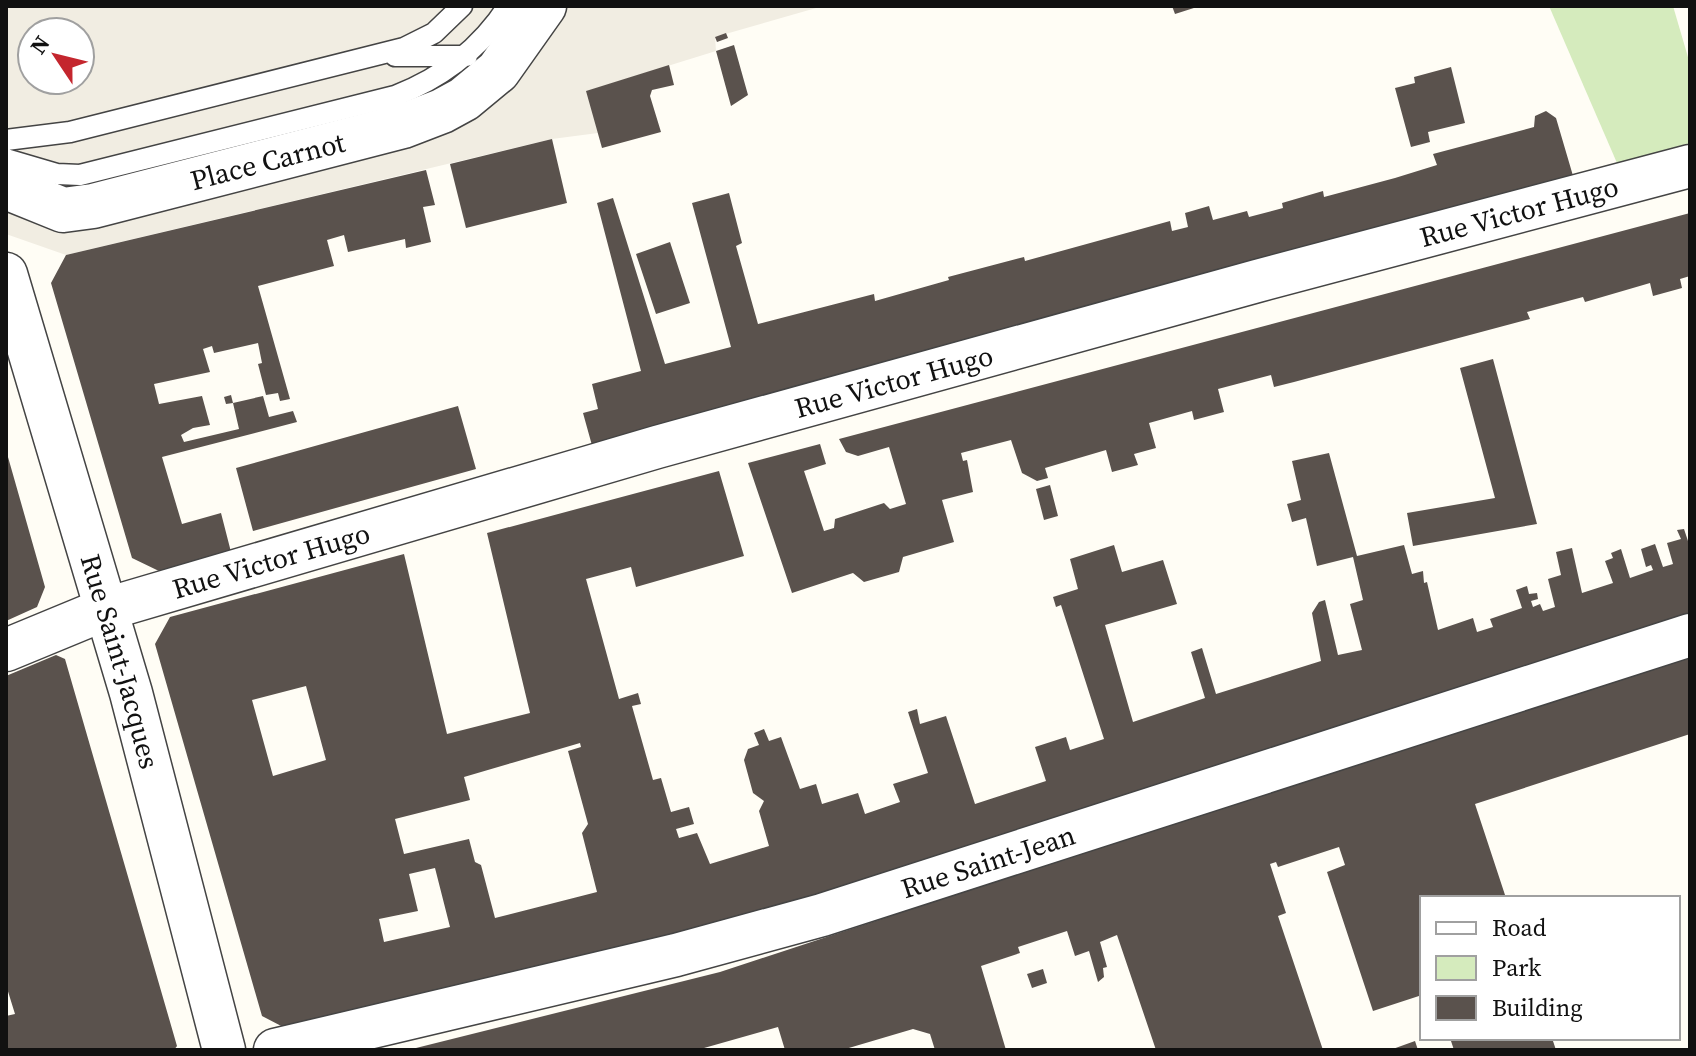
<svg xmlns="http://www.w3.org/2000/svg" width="1696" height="1056" font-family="'Source Serif 4',serif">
	<rect width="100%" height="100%" fill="#fffdf5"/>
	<path fill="#d5ebbd" d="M1549,6H1673L1690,64V143L1617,163Z"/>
	<path fill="#f1ede2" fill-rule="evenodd" d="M6,6H823L715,37L716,51L587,91L598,133L552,139L66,255L6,234ZM32,32H80V80H32Z"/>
	<path fill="#5a524d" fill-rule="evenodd" d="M1172,6H1197V7L1175,14Z
		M726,33L728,38L717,42L715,37Z
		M734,45L748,95L731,106L716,51Z
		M669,65L674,85L652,90L650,96L661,132L602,148L586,91Z
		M1451,67L1465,123L1428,132L1430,142L1411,147L1395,88L1415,83L1414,77Z
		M1546,111L1556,118L1576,186L593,449L583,413L598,409L592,384L641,371L597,203L613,198L665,364L731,347L692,203L729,193L742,243L736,246L758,324L874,294L875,301L949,280L948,277L1024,257L1025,261L1170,221L1172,231L1188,227L1185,213L1209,206L1213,220L1247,211L1249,217L1283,208L1282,203L1323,191L1324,197L1395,178L1437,165L1433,154L1534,127L1535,116Z
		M552,139L567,203L466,228L450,164Z
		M426,170L435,205L423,207L431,242L406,248L405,239L348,252L344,235L327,240L334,266L258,286L290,399L280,401L278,393L266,395L258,364L262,363L258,343L214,353L212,346L203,349L210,372L154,384L159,404L202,396L210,425L193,428L181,435L184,442L239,429L233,403L226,404L224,397L231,395L233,403L263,396L269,417L293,411L297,422L162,457L182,524L221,513L231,552L161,572L132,558L51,283L66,255Z
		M1690,213V276L1680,279L1682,288L1653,296L1650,283L1585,302L1583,297L1527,312L1530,319L1294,382L1274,387L1271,375L1218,389L1224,412L1194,420L1192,411L1149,423L1156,448L1134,454L1138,465L1112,472L1106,450L1045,468L1048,478L1037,481L1022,473L1011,440L961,453L963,461L967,460L973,492L942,500L954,542L903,557L899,572L864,582L853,573L792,593L748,463L820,444L826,464L804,471L824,531L834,528L835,519L884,503L890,509L906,504L889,447L858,456L846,452L839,439Z
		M670,242L690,303L656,314L636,254Z
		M1493,359L1537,524L1413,546L1407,513L1495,498L1460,368Z
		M458,406L476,469L253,531L236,468Z
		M6,450L45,587L37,607L6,621Z
		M1329,453L1357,556L1404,545L1412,574L1423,571L1424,583L1427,582L1438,630L1473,618L1477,632L1493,627L1490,619L1522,608L1516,590L1527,586L1529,594L1537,593L1538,599L1531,601L1533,607L1540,604L1543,611L1555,607L1548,579L1561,575L1556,552L1572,548L1582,593L1613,583L1605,561L1613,558L1611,553L1621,549L1630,578L1653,570L1651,565L1646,567L1641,549L1655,544L1663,567L1673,564L1667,543L1681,539L1677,530L1684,529L1690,547V615L955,856L648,945L287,1029L262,1016L155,644L170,617L404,554L447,734L530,713L487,533L719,471L744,556L636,587L631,567L586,579L619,699L638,693L641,704L632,706L653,780L661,778L671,812L689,807L694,824L676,829L679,838L697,833L710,864L769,846L759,811L764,801L753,793L744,760L748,749L759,745L754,733L764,729L769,741L781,737L800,789L816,784L822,804L858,793L865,814L900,802L893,784L928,773L908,712L917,709L920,724L946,716L975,804L1046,781L1035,747L1066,737L1070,750L1104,739L1061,605L1056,607L1053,597L1078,589L1070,559L1114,545L1122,572L1163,560L1177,604L1105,625L1133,722L1205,698L1191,652L1202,648L1216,694L1321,661L1312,613L1319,602L1325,600L1338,655L1362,650L1350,604L1363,600L1353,557L1317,566L1306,518L1292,522L1287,504L1301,500L1292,461ZM306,686L326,760L273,776L252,700ZM580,743L581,747L568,751L588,824L582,833L597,892L495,918L481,865L475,862L469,839L404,854L395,819L470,800L464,777ZM435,868L450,927L384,942L379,919L418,911L409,874Z
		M1050,485L1058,516L1044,520L1036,489Z
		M1690,653V734L1475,804L1506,898H1422V995L1373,1011L1327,872L1345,865L1339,847L1278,867L1276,862L1270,864L1286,913L1278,916L1323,1050H1156L1117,935L1100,942L1107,967L1103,968L1104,977L1098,982L1089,951L1075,956L1067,931L1018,947L1020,953L981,966L1006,1050H935L930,1034L913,1029L842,1050H785L778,1027L697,1050H408L720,972Z
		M56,655L65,659L177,1046L174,1050H6V1016L15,1014L6,985V676Z
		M1043,969L1047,983L1032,988L1027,974Z
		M1450,1038H1552L1556,1050H1454Z
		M1415,1041L1418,1050H1390Z"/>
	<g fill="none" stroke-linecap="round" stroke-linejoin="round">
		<defs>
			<path id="service" d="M395,56H467
				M6,140L70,132L404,48L434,33L462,6
				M6,159L57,174L80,175L395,96C442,78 480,49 508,6"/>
			<g id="minor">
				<path id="s1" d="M6,274L131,693L224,1050"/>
				<path id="s2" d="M6,650L103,610L657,447L1257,281L1690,166"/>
				<path id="s3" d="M275,1050L676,955L822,915L1690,635"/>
			</g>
			<g id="tertiary">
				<path id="s4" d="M6,187L63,210L93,206L403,126L442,111L464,99L498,71L544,6"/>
			</g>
		</defs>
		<use href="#service" stroke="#444" stroke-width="23"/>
		<use href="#minor" stroke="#444" stroke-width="45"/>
		<use href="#tertiary" stroke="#444" stroke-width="47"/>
		<use href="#service" stroke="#fff" stroke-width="20"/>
		<use href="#minor" stroke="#fff" stroke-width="42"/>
		<use href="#tertiary" stroke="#fff" stroke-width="44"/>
	</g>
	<g text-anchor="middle" stroke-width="8" stroke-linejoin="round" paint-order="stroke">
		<g font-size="28" fill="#111" stroke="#fff">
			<text dy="10" stroke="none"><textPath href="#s4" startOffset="272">Place Carnot</textPath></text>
			<text dy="10" stroke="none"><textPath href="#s2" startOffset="1576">Rue Victor Hugo</textPath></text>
			<text dy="10" stroke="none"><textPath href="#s2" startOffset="928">Rue Victor Hugo</textPath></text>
			<text dy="10" stroke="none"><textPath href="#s2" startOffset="280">Rue Victor Hugo</textPath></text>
			<text dy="10" stroke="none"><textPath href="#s1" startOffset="404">Rue Saint-Jacques</textPath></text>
			<text dy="10" stroke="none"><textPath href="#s3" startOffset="738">Rue Saint-Jean</textPath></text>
		</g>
	</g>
	<rect width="1696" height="1056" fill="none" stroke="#111111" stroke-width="16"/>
	<rect x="1420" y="896" width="260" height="144" fill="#ffffff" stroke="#a0a0a0" stroke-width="2"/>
	<rect x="1436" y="922" width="40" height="12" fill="#ffffff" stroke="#a0a0a0" stroke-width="2"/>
	<text x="1492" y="936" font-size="24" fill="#111111">Road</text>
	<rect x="1436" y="956" width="40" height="24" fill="#d5ebbd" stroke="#a0a0a0" stroke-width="2"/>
	<text x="1492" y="976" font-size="24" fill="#111111">Park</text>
	<rect x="1436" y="996" width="40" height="24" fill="#5a524d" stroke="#a0a0a0" stroke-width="2"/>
	<text x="1492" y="1016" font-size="24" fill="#111111">Building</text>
	<g transform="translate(56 56) rotate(305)"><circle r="38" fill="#ffffff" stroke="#a0a0a0" stroke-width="2"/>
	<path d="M0-6L14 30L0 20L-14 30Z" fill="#c4262e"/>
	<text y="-12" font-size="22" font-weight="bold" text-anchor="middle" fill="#111111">N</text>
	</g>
</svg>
